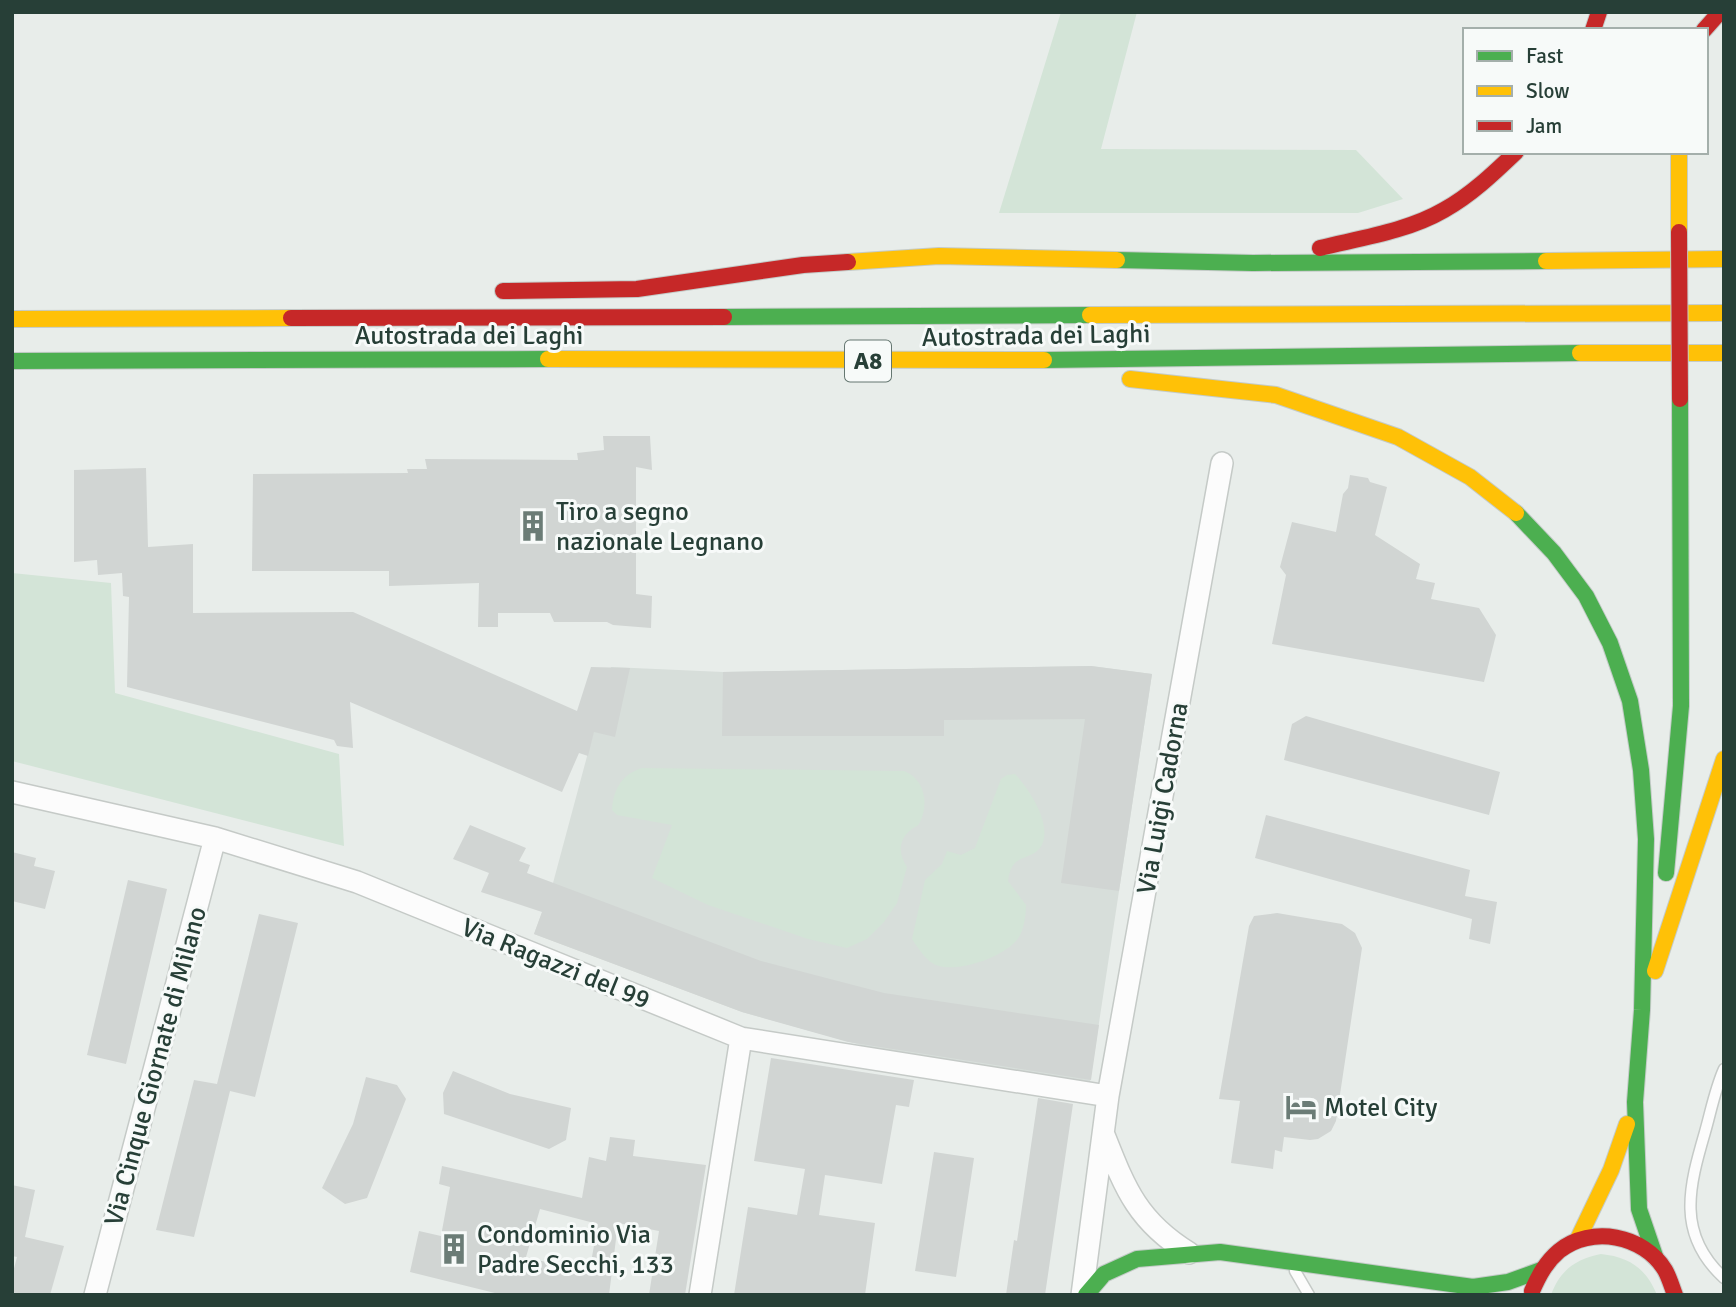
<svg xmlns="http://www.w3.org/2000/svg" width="1736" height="1307" font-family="Signika,sans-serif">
	<rect width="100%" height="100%" fill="#e8edea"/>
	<path fill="#d7deda" d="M1091,666L1152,674L1090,1082L875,1049L742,1012L534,934L553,883L611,667L723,672Z"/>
	<path fill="#d3e4d7" d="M1061,12H1137L1101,149L1356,150L1403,199L1358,213H999Z
		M12,573L111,583L115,693L339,754L344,846L12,761Z
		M642,768L904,771C925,779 929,804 920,822C918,827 916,826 912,829C898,839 898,854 907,867L897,903L884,922L867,939L847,948L808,939L708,905L652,878L672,825L617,815L612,810C613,790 622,774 642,768Z
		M1015,774C1029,789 1055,827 1040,848C1028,862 1012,852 1008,881L1026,905C1026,915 1024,929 1019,937C1007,956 961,972 939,966C927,963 919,949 912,939L925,880L942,864L947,851L961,855L975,848L1001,779L1007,775Z
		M1601,1254C1629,1257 1646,1268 1657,1295H1551C1560,1270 1576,1259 1601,1254Z"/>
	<path fill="#d1d5d3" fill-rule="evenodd" d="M603,436H650L652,470L636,467V594L652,596L651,628L613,625L607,622H554L550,613H498V627H478L479,583L389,586V571H252L253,474L408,473L407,469H427L425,459L578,460L577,453L604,450Z
		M146,468L148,547L193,544V613L353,612L577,711L591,667L630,668L615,737L594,732L588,756L579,753L562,792L350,702L353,748L337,746L334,740L127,687L129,597L123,596L122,573L98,575L97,560L74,562V470Z
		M1350,475L1368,478L1370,482L1387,487L1375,535L1420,564L1416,579L1435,583L1431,599L1479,608L1496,635L1484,682L1272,644L1286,575L1280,567L1292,522L1336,532L1343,494L1348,488Z
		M1091,666L1152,674L1119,891L1061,883L1085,719L944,720V736H722L723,672Z
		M1306,716L1500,772L1489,815L1284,760L1292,724Z
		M1266,815L1470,870L1465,896L1497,902L1490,944L1469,939L1472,919L1255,858Z
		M470,825L526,848L519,861L530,865L527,873L761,961L884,993L1099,1025L1091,1080L848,1042L742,1012L534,934L542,912L481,892L489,873L453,859Z
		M12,852L36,858L34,866L55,871L45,909L12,901Z
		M128,880L167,889L126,1064L87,1055Z
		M1277,913L1342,924L1355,933L1362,948L1336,1121L1331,1131L1318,1139L1310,1140L1284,1137L1282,1152L1275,1150L1273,1169L1231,1163L1240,1101L1219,1099L1249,926L1254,916Z
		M259,914L298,923L255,1097L230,1091L194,1237L156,1230L194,1080L217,1084Z
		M771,1058L914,1080L909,1107L896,1105L882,1184L825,1175L819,1215L875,1223L865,1295H734L748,1207L797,1215L805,1169L754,1161Z
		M453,1071L510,1094L571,1108L566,1140L549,1149L444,1114L443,1093Z
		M366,1077L397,1085L406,1099L367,1198L345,1204L322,1188L353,1124Z
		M1038,1098L1073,1104L1045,1295H1006L1014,1240L1017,1241Z
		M610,1137L635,1140L633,1156L706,1165L685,1295H649L659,1231L618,1223L609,1295H503L410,1272L419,1231L441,1236L450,1187L439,1184L442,1166L582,1198L589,1157L606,1161ZM540,1209L598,1224L589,1273L526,1257Z
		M934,1152L974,1158L956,1277L915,1271Z
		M12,1185L35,1190L25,1237L64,1246L50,1295H12V1276L17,1257L12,1256Z"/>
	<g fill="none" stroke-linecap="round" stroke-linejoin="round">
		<defs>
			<path id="lane" d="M1724,1069C1715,1089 1711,1111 1705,1132C1689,1187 1676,1234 1724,1278
				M1295,1271L1309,1295"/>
			<path id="street" d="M12,792L215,838L357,882L741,1038L1108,1096
				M1104,1135C1125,1188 1137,1221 1189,1253
				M95,1295L215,838
				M700,1295L741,1038
				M1082,1295L1108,1096L1222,463"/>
			<path id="fast" d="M1117,260L1253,263L1546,261
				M724,317L1090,315
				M1044,360L1580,353
				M12,361L548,359
				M1516,513L1554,553L1586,596L1610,643L1630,701L1641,770L1646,839L1642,1010L1635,1102L1639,1209L1655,1256
				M1666,873L1681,706L1680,399
				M1086,1295L1104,1274L1137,1259L1220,1252L1473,1287L1508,1282L1541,1270"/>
			<path id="slow" d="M1679,152V232
				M1546,261L1724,259
				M848,262L939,256L1117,260
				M1090,315L1724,313
				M12,319L291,318
				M1580,353H1724
				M548,359L1044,360
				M1130,379L1276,395L1398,437L1470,477L1516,513
				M1655,971L1724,759
				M1578,1239L1611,1170L1627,1124"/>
			<path id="jam" d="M1593,30L1599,12
				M1704,30L1720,12
				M1320,248C1361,238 1408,231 1444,210C1471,195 1494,173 1516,152
				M503,291L637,289L803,265L848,262
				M291,318L724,317
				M1532,1291C1539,1275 1546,1262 1559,1251C1591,1225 1644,1235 1665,1270C1669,1277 1672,1287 1675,1295"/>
		</defs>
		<use href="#lane" stroke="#c5cac7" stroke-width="13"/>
		<use href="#street" stroke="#c5cac7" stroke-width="24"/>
		<use href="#fast" stroke="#c4cbc8" stroke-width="18"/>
		<use href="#slow" stroke="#c4cbc8" stroke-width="18"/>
		<use href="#jam" stroke="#c4cbc8" stroke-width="18"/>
		<use href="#lane" stroke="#fcfcfc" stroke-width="10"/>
		<use href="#street" stroke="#fcfcfc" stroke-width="21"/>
		<use href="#fast" stroke="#4caf50" stroke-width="16"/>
		<use href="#slow" stroke="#ffc107" stroke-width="16"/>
		<use href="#jam" stroke="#c62828" stroke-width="16"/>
		<defs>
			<path id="jam-bridge" d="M1679,232L1680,399"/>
		</defs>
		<use href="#jam-bridge" stroke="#c4cbc8" stroke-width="18" stroke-linecap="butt"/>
		<use href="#jam-bridge" stroke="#c62828" stroke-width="16"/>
	</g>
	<defs>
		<symbol id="building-bare" viewBox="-9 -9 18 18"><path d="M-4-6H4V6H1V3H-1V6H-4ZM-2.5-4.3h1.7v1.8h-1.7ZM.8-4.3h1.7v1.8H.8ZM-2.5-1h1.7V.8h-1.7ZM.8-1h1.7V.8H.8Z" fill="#6b7c76" stroke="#f7faf9" stroke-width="2.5" paint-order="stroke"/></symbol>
		<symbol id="hotel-bare" viewBox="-9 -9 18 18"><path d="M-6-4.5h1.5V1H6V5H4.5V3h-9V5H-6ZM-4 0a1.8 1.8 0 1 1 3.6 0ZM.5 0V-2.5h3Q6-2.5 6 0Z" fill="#6b7c76" stroke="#f7faf9" stroke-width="2.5" paint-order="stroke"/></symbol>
	</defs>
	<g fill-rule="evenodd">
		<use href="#building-bare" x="511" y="504" width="44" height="44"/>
		<use href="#hotel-bare" x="1279" y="1085" width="44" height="44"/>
		<use href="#building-bare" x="432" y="1227" width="44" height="44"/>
	</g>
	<g text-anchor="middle" stroke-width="6" stroke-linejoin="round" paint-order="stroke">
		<rect fill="#f7faf9" stroke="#657771" stroke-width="2" x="845" y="340.5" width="46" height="41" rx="5"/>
		<g font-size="24" font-weight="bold" fill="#273f37">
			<text x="868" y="369">A8</text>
		</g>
		<g font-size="26" fill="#273f37" stroke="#f7faf9">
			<text x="469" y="344">Autostrada dei Laghi</text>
			<text transform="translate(1036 335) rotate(-1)" y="9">Autostrada dei Laghi</text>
			<text transform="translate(1162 798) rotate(-80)" y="9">Via Luigi Cadorna</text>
			<text transform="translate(556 963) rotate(22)" y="9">Via Ragazzi del 99</text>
			<text transform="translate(155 1066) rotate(-75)" y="9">Via Cinque Giornate di Milano</text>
		</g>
		<g font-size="26" fill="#273f37" stroke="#f7faf9" text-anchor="start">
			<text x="556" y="520">Tiro a segno<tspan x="556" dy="30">nazionale Legnano</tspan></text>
			<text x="1324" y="1116">Motel City</text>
			<text x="477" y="1243">Condominio Via<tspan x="477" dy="30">Padre Secchi, 133</tspan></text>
		</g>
	</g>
	<rect width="1736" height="1307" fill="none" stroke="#273f37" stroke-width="28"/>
	<rect x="1463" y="28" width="245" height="126" fill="#f7faf9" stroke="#a4afab" stroke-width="2"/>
	<rect x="1477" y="51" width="35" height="10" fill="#4caf50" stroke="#a4afab" stroke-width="2"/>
	<text x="1526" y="63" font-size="21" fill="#273f37">Fast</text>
	<rect x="1477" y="86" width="35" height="10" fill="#ffc107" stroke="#a4afab" stroke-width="2"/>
	<text x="1526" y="98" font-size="21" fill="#273f37">Slow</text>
	<rect x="1477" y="121" width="35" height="10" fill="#c62828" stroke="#a4afab" stroke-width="2"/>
	<text x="1526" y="133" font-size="21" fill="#273f37">Jam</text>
</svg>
